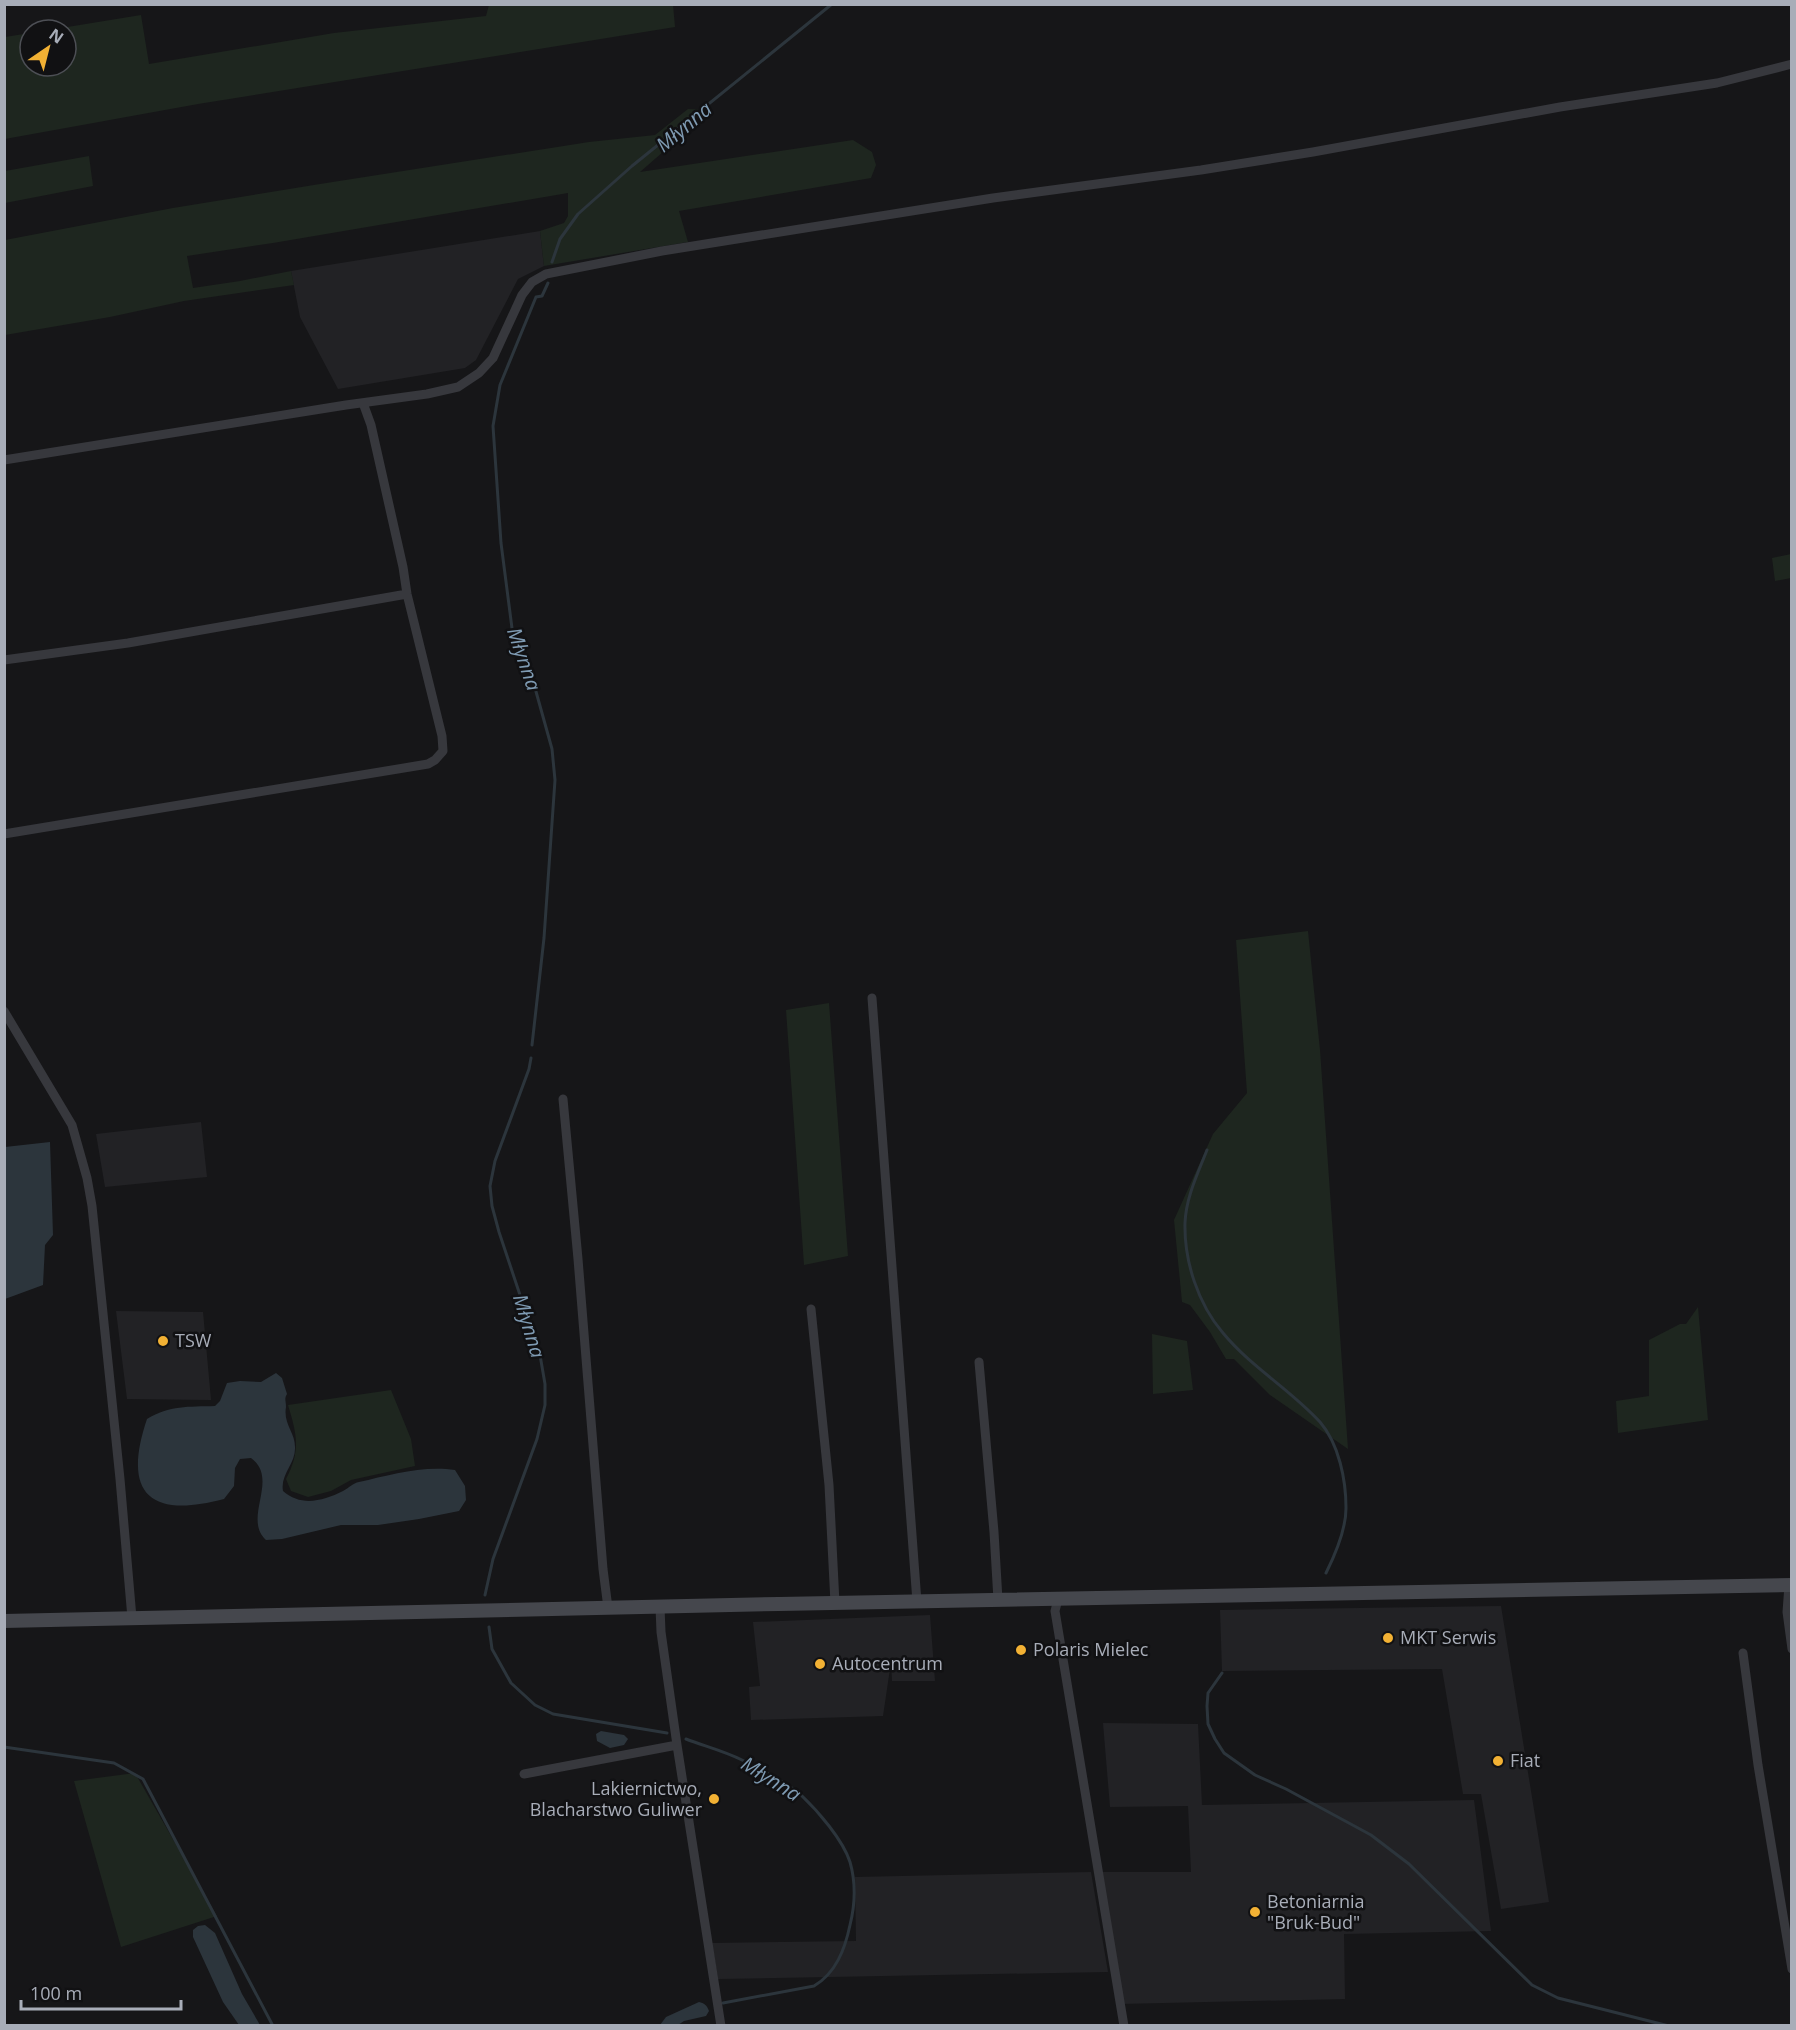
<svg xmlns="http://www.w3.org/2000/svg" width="1796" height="2030" font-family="'Open Sans',sans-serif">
	<rect width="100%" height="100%" fill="#161618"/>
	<path fill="#222225" d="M540,231L544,266L518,279L476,360L465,368L338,389L300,317L291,271Z
		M201,1122L207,1177L105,1187L96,1134Z
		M116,1311L203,1312L211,1400L127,1399Z
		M1501,1606L1549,1902L1501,1909L1481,1794H1463L1442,1669L1222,1671L1220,1610Z
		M930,1615L935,1681H892L891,1662L883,1716L751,1720L749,1687L760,1686L753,1622Z
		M1103,1723L1198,1724L1202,1805L1474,1800L1491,1931L1344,1934L1345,1999L1120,2004L1099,1872H1191L1188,1806L1110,1807Z
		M1091,1872L1108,1972L718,1979L712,1943L856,1941L855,1877Z"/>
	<path fill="#1e261f" d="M489,5H673L675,27L198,104L5,139V37L30,33V66H66V30H49L141,15L149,64L334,33L486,16Z
		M688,109L711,110L640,172L853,140L872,152L876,165L871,178L679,211L688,242L544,266L540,231L564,223L568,216V193L273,243L187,256L193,288L240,281L291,271L294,285L184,301L110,317L5,335V240L173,208L320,184L589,142L655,135Z
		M89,156L93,186L5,203V171Z
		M1791,554V578L1775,581L1772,558Z
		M1308,931L1320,1050L1348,1449L1270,1395L1234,1359H1226L1210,1332L1190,1305L1182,1302L1174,1220L1213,1134L1247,1093L1236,940Z
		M829,1003L848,1256L804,1265L786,1010Z
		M1698,1307L1708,1420L1618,1433L1616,1401L1649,1396V1340L1680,1324H1686Z
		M1152,1334L1187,1341L1193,1390L1153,1394Z
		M391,1390L411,1439L415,1466L351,1480L331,1491L308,1497L291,1491L286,1479C301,1450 297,1435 288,1405Z
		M135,1773L217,1916L121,1947L74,1781Z"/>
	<path fill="#2c353c" d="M50,1142L53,1235L45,1245L43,1285L5,1299V1147Z
		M276,1373L282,1378L287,1394C284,1399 286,1401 286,1407C283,1424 295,1432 295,1447C296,1464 280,1474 283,1491C301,1507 323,1501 343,1491C349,1488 353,1483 359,1482C389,1475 424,1465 455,1470L465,1486L466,1500L459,1511L419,1519L378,1525H341L282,1539L266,1540C242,1518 280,1479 251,1458L240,1459L235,1468L234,1486L224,1499C149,1519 122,1493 147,1419C170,1405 188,1407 215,1406L220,1401L227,1383L240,1381L261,1382Z
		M601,1731L624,1735L628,1739L624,1745L610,1748L597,1741L596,1734Z
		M205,1925L215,1933L242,1994L260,2025H239L223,2002L193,1937V1930L198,1926Z
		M699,2002C704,2003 707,2005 709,2011L706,2016L684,2021L678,2025H660L666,2017Z"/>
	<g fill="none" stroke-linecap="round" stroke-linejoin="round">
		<path stroke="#2c353c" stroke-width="3" d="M552,262L560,239L578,214L632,166L832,4
			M532,1045L544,938L555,780L552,749L535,688L513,636L501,543L493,426L500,385L536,297L542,296L548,283
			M1207,1150C1198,1173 1186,1197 1185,1223C1184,1261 1198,1304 1223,1333C1251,1367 1291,1390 1320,1422C1339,1444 1346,1480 1346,1508C1346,1530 1336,1553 1326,1573
			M485,1595L493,1559L537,1439L545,1405V1384L540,1355L499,1232L492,1206L490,1186L495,1161L529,1069L531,1058
			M489,1627L492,1649L511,1683L535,1705L553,1714L667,1733
			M1222,1673L1208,1693L1207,1706L1208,1724L1215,1739L1224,1753L1255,1775L1286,1789L1371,1835L1409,1864L1532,1985L1558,1998L1669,2026
			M686,1739C704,1746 724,1751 742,1760C758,1768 788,1784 801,1795C818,1811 843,1840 850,1862C856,1883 855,1905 850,1925C845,1949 836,1973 814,1986L723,2003
			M4,1747L114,1763L143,1779L273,2026"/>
		<path stroke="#37383d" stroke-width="9" d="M4,460L346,405L427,394L458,387L479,373L493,358L522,295L532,282L546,274L662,251L993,198L1201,170L1313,152L1560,107L1717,83L1792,64
			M4,660L128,643L407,594
			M4,834L428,764L435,760L443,751L442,736L407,594L403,567L371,425L363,403
			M872,998L917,1602
			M4,1011L72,1125L87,1178L92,1206L120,1479L132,1618
			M563,1099L578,1259L603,1569L608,1608
			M811,1309L829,1485L835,1603
			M979,1362L994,1532L998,1600
			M1789,1585L1787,1612L1792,1649
			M1058,1599L1055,1611L1124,2026
			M660,1607L661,1632L677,1745L721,2026
			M1743,1653L1758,1765L1792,1969
			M524,1774L677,1745"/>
		<path stroke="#45474d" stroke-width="14" d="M4,1621L779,1604L1792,1585"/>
	</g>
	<g fill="#f2b134" stroke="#111113" stroke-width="2">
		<circle cx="163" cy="1341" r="6"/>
		<circle cx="1388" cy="1638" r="6"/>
		<circle cx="1021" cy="1650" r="6"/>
		<circle cx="820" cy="1664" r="6"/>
		<circle cx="1498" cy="1761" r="6"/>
		<circle cx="714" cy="1799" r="6"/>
		<circle cx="1255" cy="1912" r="6"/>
	</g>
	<g text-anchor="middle" stroke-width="5" stroke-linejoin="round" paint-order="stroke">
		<g font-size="18" fill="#a8adb8" stroke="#111113" text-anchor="start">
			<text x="175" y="1347">TSW</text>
			<text x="1400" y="1644">MKT Serwis</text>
			<text x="1033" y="1656">Polaris Mielec</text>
			<text x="832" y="1670">Autocentrum</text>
			<text x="1510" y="1767">Fiat</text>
			<text x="702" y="1795" text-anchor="end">Lakiernictwo,<tspan x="702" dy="21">Blacharstwo Guliwer</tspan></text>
			<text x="1267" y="1908">Betoniarnia<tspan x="1267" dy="21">"Bruk-Bud"</tspan></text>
		</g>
		<g font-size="20" font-style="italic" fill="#7f9bb3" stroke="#111113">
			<text transform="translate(684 127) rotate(-40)" y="7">Młynna</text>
			<text transform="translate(524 659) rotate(71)" y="7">Młynna</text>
			<text transform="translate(529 1326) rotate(73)" y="7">Młynna</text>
			<text transform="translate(771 1779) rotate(32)" y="7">Młynna</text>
		</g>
	</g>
	<rect width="1796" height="2030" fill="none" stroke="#a8adb8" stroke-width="12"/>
	<g transform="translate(48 48) rotate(35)"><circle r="28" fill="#111113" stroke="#4d4f55" stroke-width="1.5"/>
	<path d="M0-4.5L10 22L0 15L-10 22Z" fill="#f2b134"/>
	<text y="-9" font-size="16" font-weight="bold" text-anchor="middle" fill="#a8adb8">N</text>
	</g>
	<path d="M21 2000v9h160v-9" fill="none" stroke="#a8adb8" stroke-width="3"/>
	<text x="30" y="2000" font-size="18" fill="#a8adb8" stroke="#111113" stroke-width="4.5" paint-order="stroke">100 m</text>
</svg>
